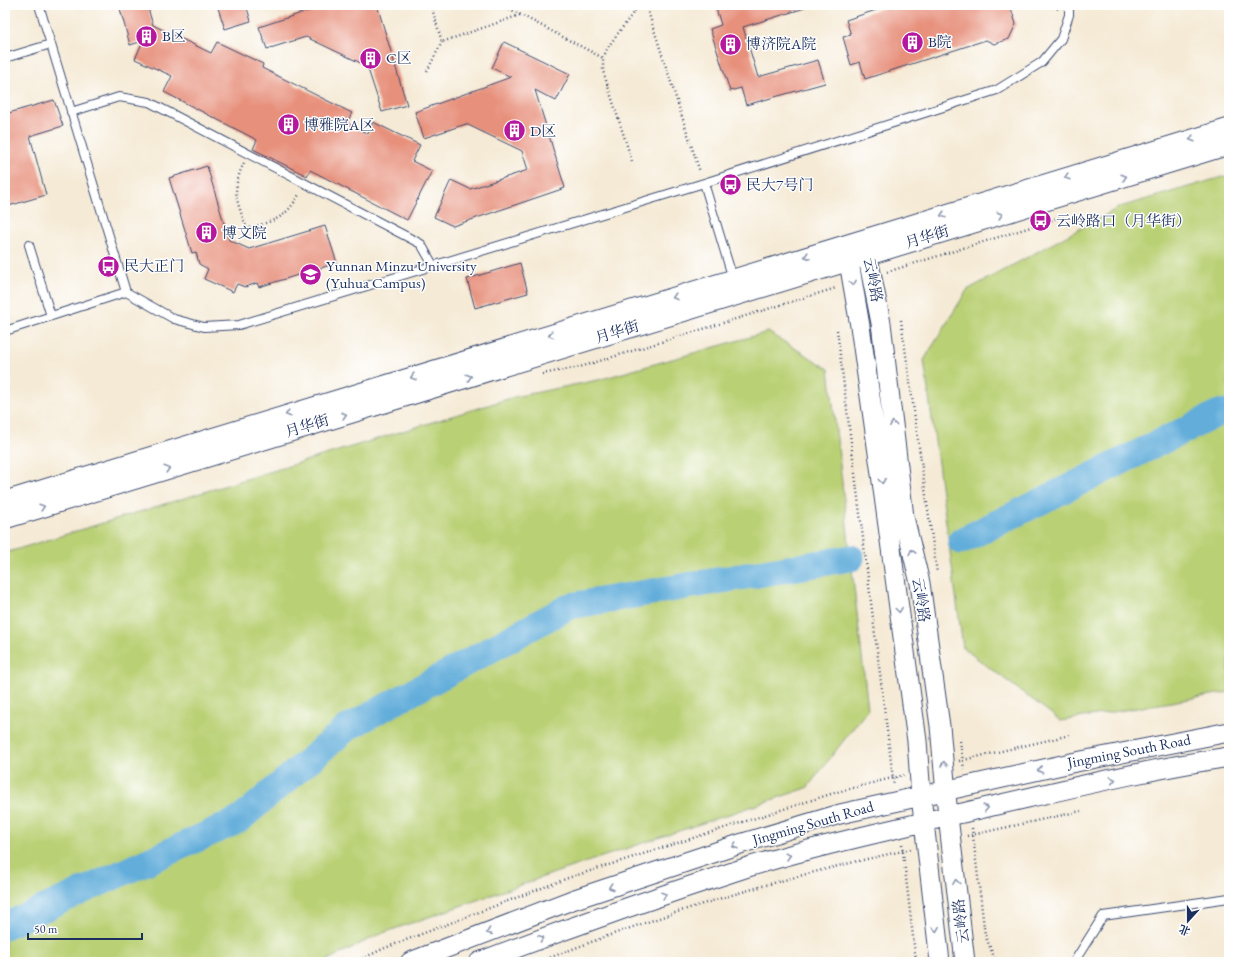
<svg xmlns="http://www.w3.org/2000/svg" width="1234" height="967" font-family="'EB Garamond','Noto Serif SC',serif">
	<rect width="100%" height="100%" fill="#fff"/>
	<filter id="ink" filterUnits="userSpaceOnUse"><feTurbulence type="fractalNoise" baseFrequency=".025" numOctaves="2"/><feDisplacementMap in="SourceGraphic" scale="8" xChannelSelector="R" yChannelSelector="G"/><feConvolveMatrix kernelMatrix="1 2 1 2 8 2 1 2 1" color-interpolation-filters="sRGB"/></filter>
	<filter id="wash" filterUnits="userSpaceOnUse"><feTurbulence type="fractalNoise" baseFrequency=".012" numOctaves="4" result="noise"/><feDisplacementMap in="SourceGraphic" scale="16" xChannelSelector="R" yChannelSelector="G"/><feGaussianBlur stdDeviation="0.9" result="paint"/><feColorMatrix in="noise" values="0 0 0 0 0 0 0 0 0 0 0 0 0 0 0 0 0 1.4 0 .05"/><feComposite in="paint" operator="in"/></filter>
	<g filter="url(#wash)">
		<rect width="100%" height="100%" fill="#f5ead5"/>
		<path fill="#bad074" stroke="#6a8069" d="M1229,175V692L1061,721L963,648L924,360L967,290L1120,207Z
			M768,332L829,369L868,709L807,788L566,869L380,934L323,962H5V553L514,397L598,380Z"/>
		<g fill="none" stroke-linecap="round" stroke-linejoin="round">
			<path stroke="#62adda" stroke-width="27" d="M961,541L1219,413L1229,412
				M5,926L239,820L347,728L570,606L851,558"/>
		</g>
		<g id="blocks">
			<path fill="#e7907c" d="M119,5H147L153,25L211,53L217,42L263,64L262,68L352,113L347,123L368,134L373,122L420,145L412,161L432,171L407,220L310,170L307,176L253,149L257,140L164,92L172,76L135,59L143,41L130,45Z
				M217,5H246L251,21L225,29Z
				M326,5H377L407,105L382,112L367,66L306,37L267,49L259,27Z
				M715,5H805V8L743,27L758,77L818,60L825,83L746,105L741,88L730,91L710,29L721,25Z
				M891,5H1005L1011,8L1016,24L1009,39L994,44L986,40L865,79L860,62L851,65L843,37L851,35L846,20Z
				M504,42L570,74L556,101L535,90L565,188L453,226L434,217L451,180L470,189L528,170L522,151L466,124L424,138L415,112L511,77L492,68Z
				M54,100L63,126L30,136L46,195L5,207V114Z
				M207,166L229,240L249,249L325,226L337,263L259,287L257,283L245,287L237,284L233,292L204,279L208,269L199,264L196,252L192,253L169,178Z
				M520,263L528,293L475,308L467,279Z"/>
		</g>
	</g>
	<g filter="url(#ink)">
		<use href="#blocks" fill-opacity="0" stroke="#3c4b70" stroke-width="1"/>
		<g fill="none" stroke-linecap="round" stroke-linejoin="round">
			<defs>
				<path id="service" d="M39,5L126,292L174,319L204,327L239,325L704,183L997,90L1042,62L1061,39L1069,15V5
					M5,58L51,44
					M71,112L119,97L149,102L421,244L433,265
					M704,183L733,279
					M29,245L51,316
					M5,331L126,292
					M1074,962L1103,916L1229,898"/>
				<path id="tertiary" d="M865,243L881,323L904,517L920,583L940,726L948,816L965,962
					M846,250L849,262L860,326L881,474L917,741L921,796L940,962
					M5,501L1229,128
					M5,519L1229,145
					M410,962L572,900L743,843L840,814L1071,763L1229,732
					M479,962C568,928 658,896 748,867C827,843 908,826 988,807C1067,789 1148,769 1229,757"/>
			</defs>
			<use href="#service" stroke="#3c4b70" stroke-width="10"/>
			<use href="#tertiary" stroke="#3c4b70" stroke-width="21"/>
			<path stroke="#3c4b70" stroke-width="2.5" stroke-dasharray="1 3" stroke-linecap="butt" d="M431,5L442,42L520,15
				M502,5L603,58
				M646,5L700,172
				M1050,5L1058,9
				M427,71L442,42
				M632,161L603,71V58L608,47L639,5
				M244,163C230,192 237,200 247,229C276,219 284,221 300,193
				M887,272L1050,221L1063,215
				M901,320L937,573
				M837,330L894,786
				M542,374L580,367L836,288
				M960,741L964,769
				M959,761L1070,735
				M972,828L985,935L996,962
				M967,836L1081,811
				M902,844L916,962
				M355,962L385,948L568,878L837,792L904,775
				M539,962C660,914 785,876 912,849"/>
			<use href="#service" stroke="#fff" stroke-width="8"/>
			<use href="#tertiary" stroke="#fff" stroke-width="19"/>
		</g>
		<defs><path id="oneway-chevron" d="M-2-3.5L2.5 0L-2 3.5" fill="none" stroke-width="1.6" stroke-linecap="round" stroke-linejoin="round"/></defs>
		<g stroke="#8d97ae">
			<use href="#oneway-chevron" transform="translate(1192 139) rotate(163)"/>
			<use href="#oneway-chevron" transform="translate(1067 177) rotate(163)"/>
			<use href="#oneway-chevron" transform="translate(1124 177) rotate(-17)"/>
			<use href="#oneway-chevron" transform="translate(943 215) rotate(163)"/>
			<use href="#oneway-chevron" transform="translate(1000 215) rotate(-17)"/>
			<use href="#oneway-chevron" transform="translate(807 256) rotate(163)"/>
			<use href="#oneway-chevron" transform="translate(853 283) rotate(80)"/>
			<use href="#oneway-chevron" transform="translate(675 297) rotate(163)"/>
			<use href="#oneway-chevron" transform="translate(551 335) rotate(163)"/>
			<use href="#oneway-chevron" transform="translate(413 377) rotate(163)"/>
			<use href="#oneway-chevron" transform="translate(469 377) rotate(-17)"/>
			<use href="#oneway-chevron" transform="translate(288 414) rotate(163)"/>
			<use href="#oneway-chevron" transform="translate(344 415) rotate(-17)"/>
			<use href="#oneway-chevron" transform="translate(893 424) rotate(-97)"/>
			<use href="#oneway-chevron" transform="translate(167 469) rotate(-17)"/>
			<use href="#oneway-chevron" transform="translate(882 481) rotate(83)"/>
			<use href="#oneway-chevron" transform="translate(42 507) rotate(-17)"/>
			<use href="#oneway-chevron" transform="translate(912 552) rotate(-104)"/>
			<use href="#oneway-chevron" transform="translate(899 610) rotate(82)"/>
			<use href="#oneway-chevron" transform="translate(944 764) rotate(-95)"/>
			<use href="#oneway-chevron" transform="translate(1040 770) rotate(168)"/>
			<use href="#oneway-chevron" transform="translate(1113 780) rotate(-11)"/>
			<use href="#oneway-chevron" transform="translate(986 808) rotate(-13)"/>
			<use href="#oneway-chevron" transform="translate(735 846) rotate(161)"/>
			<use href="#oneway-chevron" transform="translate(788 856) rotate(-15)"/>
			<use href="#oneway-chevron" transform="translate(956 882) rotate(-97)"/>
			<use href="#oneway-chevron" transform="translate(611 887) rotate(161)"/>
			<use href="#oneway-chevron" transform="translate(664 895) rotate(-18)"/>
			<use href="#oneway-chevron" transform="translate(936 929) rotate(83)"/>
			<use href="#oneway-chevron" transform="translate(489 932) rotate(159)"/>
			<use href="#oneway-chevron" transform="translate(541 938) rotate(-21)"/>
		</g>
	</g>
	<defs>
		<symbol id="building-disc" viewBox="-11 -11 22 22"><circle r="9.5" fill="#b5179e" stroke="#fff"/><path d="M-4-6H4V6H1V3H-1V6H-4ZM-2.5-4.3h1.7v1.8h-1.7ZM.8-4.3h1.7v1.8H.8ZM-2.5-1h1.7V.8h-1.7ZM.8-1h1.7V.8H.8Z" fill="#fff"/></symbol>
		<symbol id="bus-disc" viewBox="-11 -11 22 22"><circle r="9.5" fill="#b5179e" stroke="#fff"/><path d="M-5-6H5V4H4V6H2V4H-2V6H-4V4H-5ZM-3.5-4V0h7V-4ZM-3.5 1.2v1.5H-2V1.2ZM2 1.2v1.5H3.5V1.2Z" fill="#fff"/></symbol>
		<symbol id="university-disc" viewBox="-11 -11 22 22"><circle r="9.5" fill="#b5179e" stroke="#fff"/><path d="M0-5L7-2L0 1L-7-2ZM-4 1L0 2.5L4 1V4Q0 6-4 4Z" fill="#fff"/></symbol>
	</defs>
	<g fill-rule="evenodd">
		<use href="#building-disc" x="134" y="24" width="25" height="25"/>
		<use href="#building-disc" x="900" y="30" width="25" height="25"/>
		<use href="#building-disc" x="718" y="32" width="25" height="25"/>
		<use href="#building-disc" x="358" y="46" width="25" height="25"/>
		<use href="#building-disc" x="276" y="112" width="25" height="25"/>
		<use href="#building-disc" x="502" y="118" width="25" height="25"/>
		<use href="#bus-disc" x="718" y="172" width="25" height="25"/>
		<use href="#bus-disc" x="1028" y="208" width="25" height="25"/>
		<use href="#building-disc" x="194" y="220" width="25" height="25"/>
		<use href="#bus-disc" x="96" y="254" width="25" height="25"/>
		<use href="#university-disc" x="298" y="262" width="25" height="25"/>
	</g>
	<g text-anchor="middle" stroke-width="3" stroke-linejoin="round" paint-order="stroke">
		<g font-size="15" fill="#1b2f5e" stroke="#fff" text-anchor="start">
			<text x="162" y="41">B区</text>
			<text x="928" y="47">B院</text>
			<text x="746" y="49">博济院A院</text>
			<text x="386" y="63">C区</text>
			<text x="304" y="130">博雅院A区</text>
			<text x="530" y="136">D区</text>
			<text x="746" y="190">民大7号门</text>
			<text x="1056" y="226">云岭路口（月华街）</text>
			<text x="222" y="238">博文院</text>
			<text x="124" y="271">民大正门</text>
			<text x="326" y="271">Yunnan Minzu University<tspan x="326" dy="17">(Yuhua Campus)</tspan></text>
		</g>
		<g font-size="15" fill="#1b2f5e" stroke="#fff">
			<text transform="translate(927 237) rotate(-17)" y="5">月华街</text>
			<text transform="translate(873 280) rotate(79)" y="5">云岭路</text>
			<text transform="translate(617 332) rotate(-17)" y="5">月华街</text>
			<text transform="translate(307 426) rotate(-17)" y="5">月华街</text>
			<text transform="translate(921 600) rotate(81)" y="5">云岭路</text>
			<text transform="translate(1129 751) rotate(-11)" y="5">Jingming South Road</text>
			<text transform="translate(813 823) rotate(-16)" y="5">Jingming South Road</text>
			<text transform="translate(961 921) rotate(-97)" y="5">云岭路</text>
		</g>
	</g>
	<rect width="1234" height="967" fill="none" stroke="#fff" stroke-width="20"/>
	<g transform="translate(1188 921) rotate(201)" stroke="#ffffff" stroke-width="3" paint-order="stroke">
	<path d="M0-3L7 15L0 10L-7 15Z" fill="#1b2f5e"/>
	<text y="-6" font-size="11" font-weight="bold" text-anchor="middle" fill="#1b2f5e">北</text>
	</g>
	<path d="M28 933v6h114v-6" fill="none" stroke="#1b2f5e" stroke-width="2"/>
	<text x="34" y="933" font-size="12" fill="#1b2f5e" stroke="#ffffff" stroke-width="3" paint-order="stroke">50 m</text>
</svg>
